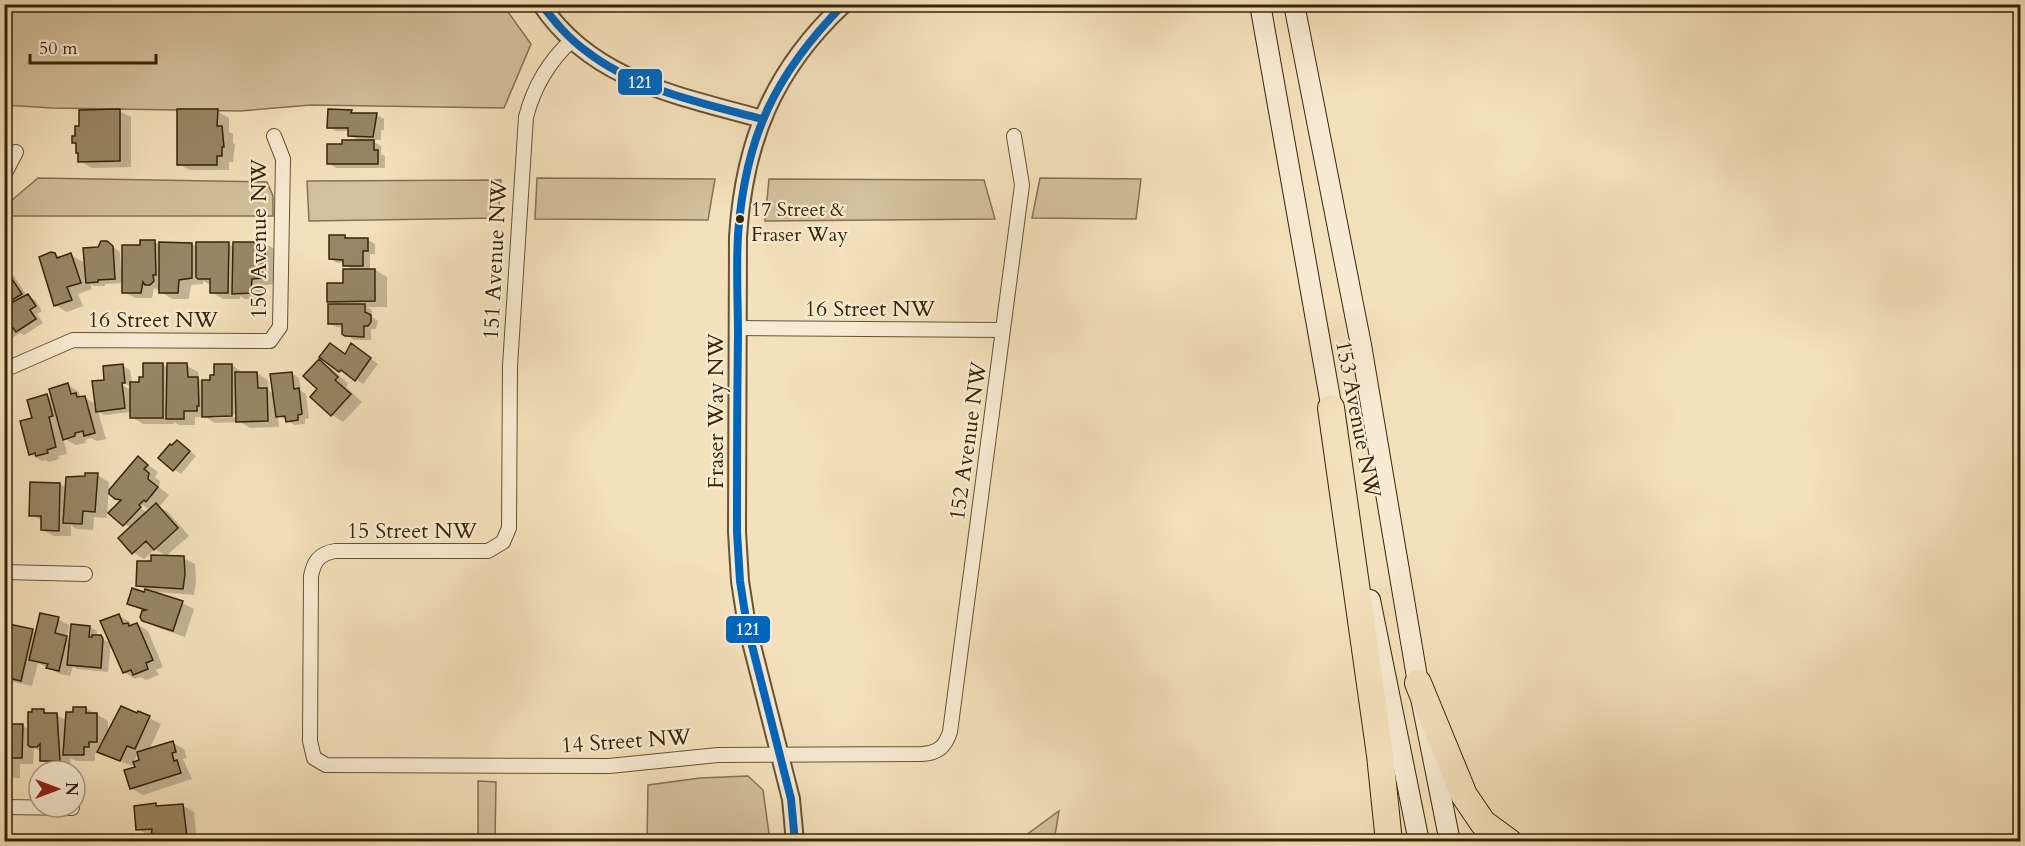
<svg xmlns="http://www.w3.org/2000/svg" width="2025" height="846" font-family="Cardo,serif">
	<rect width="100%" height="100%" fill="#f4e0bb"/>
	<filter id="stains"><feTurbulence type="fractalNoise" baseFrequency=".00333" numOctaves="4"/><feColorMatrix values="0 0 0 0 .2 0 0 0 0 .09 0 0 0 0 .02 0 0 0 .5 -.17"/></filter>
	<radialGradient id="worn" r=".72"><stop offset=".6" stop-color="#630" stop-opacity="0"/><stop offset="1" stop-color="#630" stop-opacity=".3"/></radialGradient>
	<path fill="#d4c09c" stroke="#867250" stroke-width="1.5" d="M4,5H503L531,44L504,108L311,105L240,111L52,108L5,105Z
		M38,178L267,182L273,196V216H5V206Z
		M537,178L715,179L708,220L535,219Z
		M1040,178L1141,179L1136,219L1032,218Z
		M769,179L984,180L995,219L765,221Z
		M501,180L498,218L309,221L307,181Z
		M748,776L763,790L770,841H647L648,785L700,778Z
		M478,781L496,782L495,841H478Z
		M1059,811L1054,841H1018Z"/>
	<path fill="#0003" fill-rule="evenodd" d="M119,111L131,117V167L92,168L80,161L77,145L74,142Z
		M217,111L229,118V132L233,134V143L235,144L233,162H229V170H190L178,164Z
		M351,111L356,114L377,115L384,119V130H381V140H371L381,146V154L385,156V168H336L329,163L344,146L360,141L349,135V131H336L329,127Z
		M345,237L349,240H368L375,244V254H370V270H375L387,277V307H367L372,310V317L378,321L376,329H371V340H354L346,335L344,327H337L329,323L338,306L329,301L345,284L354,270L344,265V263H338L330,259Z
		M107,242L120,252L121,269H124L142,246L154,242L161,245L192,244L197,247L228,244L234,247L265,244L277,250V284L263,285L262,299H245L240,296V299H223L211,292V285L203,281V284L191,285L189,299H172L154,288L152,298H135L124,292V283L105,284V286H95L90,284L92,289L78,294L83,306L67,312L55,305V254L62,258L71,255L86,264L98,249Z
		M6,272L14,276L27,296L35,300L42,311L37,314L43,323L24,335L20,333L4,343V273Z
		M331,345L346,355L359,350L378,364L363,384L348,374L347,375L340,371Z
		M319,361L331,368L348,384L346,387L362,402L343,422L332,415L312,397L319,389Z
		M122,365L130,370L132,383H140L163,365L168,368L186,365L198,372L199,379L202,381H211L232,365L243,373H257L268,380L269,391L275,394L292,373L299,378L301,391L306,394L309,418L305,419V424L295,425L278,416L279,427L250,428L240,422L215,423L205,417H195V425H179L174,422V424H143L132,417L131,412L105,415L98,412L106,439L97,441L91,438L85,440L86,443L76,445L63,438L67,454L58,456L59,459L49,462L45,460L42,461L30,454L33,419L47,396L54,400L68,385L79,392L81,398H85L96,404L106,381ZM116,378L131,387V390L115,381ZM240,414V417L213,418V415Z
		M184,446L196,456L181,474L174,470Z
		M138,458L158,472L155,477L160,481L159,487L169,495L159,507L168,512L189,536L166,556L155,549L144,559L133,552L131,528L124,524L122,501L116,498ZM136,502L151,510L148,513L134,504Z
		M97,475L109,482L107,518L94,517L93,530L76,529L71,525V536H54L42,530L43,521L31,515V484H60L67,488Z
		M183,558L195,564L196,581L194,595L155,592L182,603L194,609L185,637L156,627L144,620L142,617L143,611L129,603L145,593L146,590L138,585L153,563Z
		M118,615L130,622L132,626L137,624L148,631L163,667L156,670L159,675L146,680L140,677L135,679L124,672Z
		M58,619L69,625L67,637L71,640L90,627L97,631V637L111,643L108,672L77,669L73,666L70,676L60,674L38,663L32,686L4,680V624L37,633Z
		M86,708L108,721V733L138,715L139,713L161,724L149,750L173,743L184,749L187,758L183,759L192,779L143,795L131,788L137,768L141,761L138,753L132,766L102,753H95V761H76L70,758L71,767H53L41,760V752L34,748L33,764H20V778H4V725H22L29,730L43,711L50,715H57L67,721L74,713Z
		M156,805L160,807L182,805L194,812L197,842H159L152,837L153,836H149L138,829Z"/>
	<path fill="#998664" stroke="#372405" stroke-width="1.5" d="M120,109V161L78,162V153H76V143H72V136H75V126H79V110Z
		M177,109H218L217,126H222L224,147H222V156H217V165H177Z
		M328,109L352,110L351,113H377L373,137L348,136V128H327Z
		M342,140H374V150H378V164H327V144H342Z
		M329,235H345V238H368V251H363V266H343V260L329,259Z
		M140,240H155L156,275H153L154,281L150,285H145L143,282L141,293H122V245H140Z
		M101,241H107L113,246L115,279L98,280V282L86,283L83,248L98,247Z
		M159,242L192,243V278L179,280L178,293H159Z
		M196,242H229L228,293H210V279H198L196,277Z
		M233,242H265V278L252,279L251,293L232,294Z
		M51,252L55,253L57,258L71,253L81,283L67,287L72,300L54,306L39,257Z
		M343,269H375V301L327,302V283H343Z
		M6,270L22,294L4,305V271Z
		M28,294L36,306L30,310L36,319L16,332L13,328L4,334V309L10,305L9,304Z
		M328,304H365V312L371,315V322L368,326H364V337L345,336L342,334V324H328Z
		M330,343L345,354L351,343L371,358L355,381L341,370L339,372L319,357Z
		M319,359L338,377L335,380L351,394L331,416L310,397L317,389L303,376Z
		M143,363H163V418H130V382H139V377H143Z
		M167,363H187L188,377H198L199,406H197V411H184V419H166Z
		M123,364L125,383H122L125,408L96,412L92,381L104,380L103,366Z
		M214,364H232V416L202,417V380H210V375H214Z
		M235,372H257L258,388H267L268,421L236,422Z
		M292,372L294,389L299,388L302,414L298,415V420L286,422L285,416L276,417L270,374Z
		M68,383L71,394L76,393L77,397L85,396L95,433L84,436L83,431L75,433V436L63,440L49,389Z
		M47,394L53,416L49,417L56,447L47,450L48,453L36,456L35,453L29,455L20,421L32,418L27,400Z
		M177,440L190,451L173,471L158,458L170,444L172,445Z
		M138,456L148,465L144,469L149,473L148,479L158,487L146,502L144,500L139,505L141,507L123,526L108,513L121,500L115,499L109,494V490Z
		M85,473H98L95,512L83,511L82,524L63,523L66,477L85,476Z
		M30,482L60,483L59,531L41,530V516H29Z
		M156,503L178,528L154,550L146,541L132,554L118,538Z
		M151,555L184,556L185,574L183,589L136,586L137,561H151Z
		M132,588L144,592L145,589L183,601L173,631L142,621L140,617L142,611L146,610L127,604Z
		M40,613L59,617L55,633L67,636L59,671L46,668L48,664L29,660Z
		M119,614L123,624L128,623L129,626L137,623L153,660L146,663L148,669L133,675L131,670L123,673L100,621Z
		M4,623L33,629L21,681L4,677Z
		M71,624L90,626L89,637H92V635H101L103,639L101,668L67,665Z
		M121,706L137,713L138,711L150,716L135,749L127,746L120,761L97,752Z
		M73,707H86V713H97V742H89V747H84V755H63L66,712H73Z
		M32,709H44V713H57L60,761H40V744L37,747H30L28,745V712H32Z
		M4,724H23L22,758H9V772H4Z
		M173,741L176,752L172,753L174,761L177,760L181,773L130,789L124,770L135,767L133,762L139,760L137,752Z
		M156,803V806L183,804L187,837L155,840L151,838L152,829L136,830L134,806Z
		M133,834L145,842H128Z"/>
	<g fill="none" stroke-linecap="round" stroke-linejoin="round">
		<defs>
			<path id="minor" d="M572,40C548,62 534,86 526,117L510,366L509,528L503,542L488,551H335C319,554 314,561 311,576L310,741L314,758L326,765L609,766L718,755L922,754C938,753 945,747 950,732L1022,185L1014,136
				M4,175L16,152
				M737,328L1003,330
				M4,370L73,340L270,341L280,327L283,159L274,136
				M4,572L85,574
				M4,807L72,808"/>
			<path id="tertiary" d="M541,4C592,81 680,96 762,119
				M795,842L791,799L747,626L740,581L737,532L738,237C744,142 773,70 844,4"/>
			<path id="secondary" d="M1260,4L1334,421
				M1294,4L1361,345L1418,683L1450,842
				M1370,600L1419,842"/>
			<path id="motorway" d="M1331,408L1380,755L1389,842
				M1418,683L1464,795L1483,823L1509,842"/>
		</defs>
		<use href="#minor" stroke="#665332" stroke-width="16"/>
		<use href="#tertiary" stroke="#665332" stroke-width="20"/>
		<use href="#secondary" stroke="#372405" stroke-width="22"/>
		<use href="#motorway" stroke="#372405" stroke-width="28"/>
		<use href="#minor" stroke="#f8ebd3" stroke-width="14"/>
		<use href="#tertiary" stroke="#f8ebd3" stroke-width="16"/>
		<use href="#secondary" stroke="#f8ebd3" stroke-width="20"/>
		<use href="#motorway" stroke="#f4e0bb" stroke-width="26"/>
		<defs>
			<path id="bus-1" d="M541,4C555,22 568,38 586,51C636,90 702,103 762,119
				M795,842L791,799L747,626L740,581L737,532C737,467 737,401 738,336C738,302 736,268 738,235C745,137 775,74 844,4"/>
		</defs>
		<use href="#bus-1" stroke="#f8ebd3" stroke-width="12"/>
		<use href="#bus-1" stroke="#0065bd" stroke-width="8"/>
	</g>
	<circle fill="#372405" stroke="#f8ebd3" stroke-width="2" cx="740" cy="219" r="5"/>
	<g text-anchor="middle" stroke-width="4.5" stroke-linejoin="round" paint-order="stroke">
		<g font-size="20" fill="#372405" stroke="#f8ebd3" text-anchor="start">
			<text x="751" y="216">17 Street &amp;<tspan x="751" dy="25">Fraser Way</tspan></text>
		</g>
		<g font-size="22" fill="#372405" stroke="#f8ebd3">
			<text transform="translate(258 239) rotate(-90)" y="8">150 Avenue NW</text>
			<text transform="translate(494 260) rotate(-87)" y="8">151 Avenue NW</text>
			<text x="870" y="316">16 Street NW</text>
			<text x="153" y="327">16 Street NW</text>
			<text transform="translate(715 411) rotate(-90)" y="8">Fraser Way NW</text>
			<text transform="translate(1359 419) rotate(79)" y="8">153 Avenue NW</text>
			<text transform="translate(967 441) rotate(-82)" y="8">152 Avenue NW</text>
			<text x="412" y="538">15 Street NW</text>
			<text transform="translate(626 740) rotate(-4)" y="8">14 Street NW</text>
		</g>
	</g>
	<g stroke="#f8ebd3" stroke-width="2">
		<rect x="617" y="68" width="46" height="28" rx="6" fill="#0065bd"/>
		<rect x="725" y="615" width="46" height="29" rx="6" fill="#0065bd"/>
	</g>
	<g font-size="16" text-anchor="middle" font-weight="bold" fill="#fff">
		<text x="640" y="88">121</text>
		<text x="748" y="635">121</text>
	</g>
	<rect width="2025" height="846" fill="none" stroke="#f4e0bb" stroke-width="24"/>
	<rect x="6" y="6" width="2013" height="834" fill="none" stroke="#372405" stroke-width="3"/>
	<rect x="12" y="12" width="2001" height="822" fill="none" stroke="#372405" stroke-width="1.5"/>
	<g transform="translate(57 789) rotate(90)"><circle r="28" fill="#f8ebd3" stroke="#ab9b81" stroke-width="1.5"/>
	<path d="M0-4.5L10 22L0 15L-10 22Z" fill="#8f2418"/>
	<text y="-9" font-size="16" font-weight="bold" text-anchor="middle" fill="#372405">N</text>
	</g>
	<path d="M30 54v9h126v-9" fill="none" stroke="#372405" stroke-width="3"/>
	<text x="39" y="54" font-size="18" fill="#372405" stroke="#f8ebd3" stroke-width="4.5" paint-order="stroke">50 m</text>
	<rect width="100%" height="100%" filter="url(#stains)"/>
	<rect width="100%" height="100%" fill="url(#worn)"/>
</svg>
